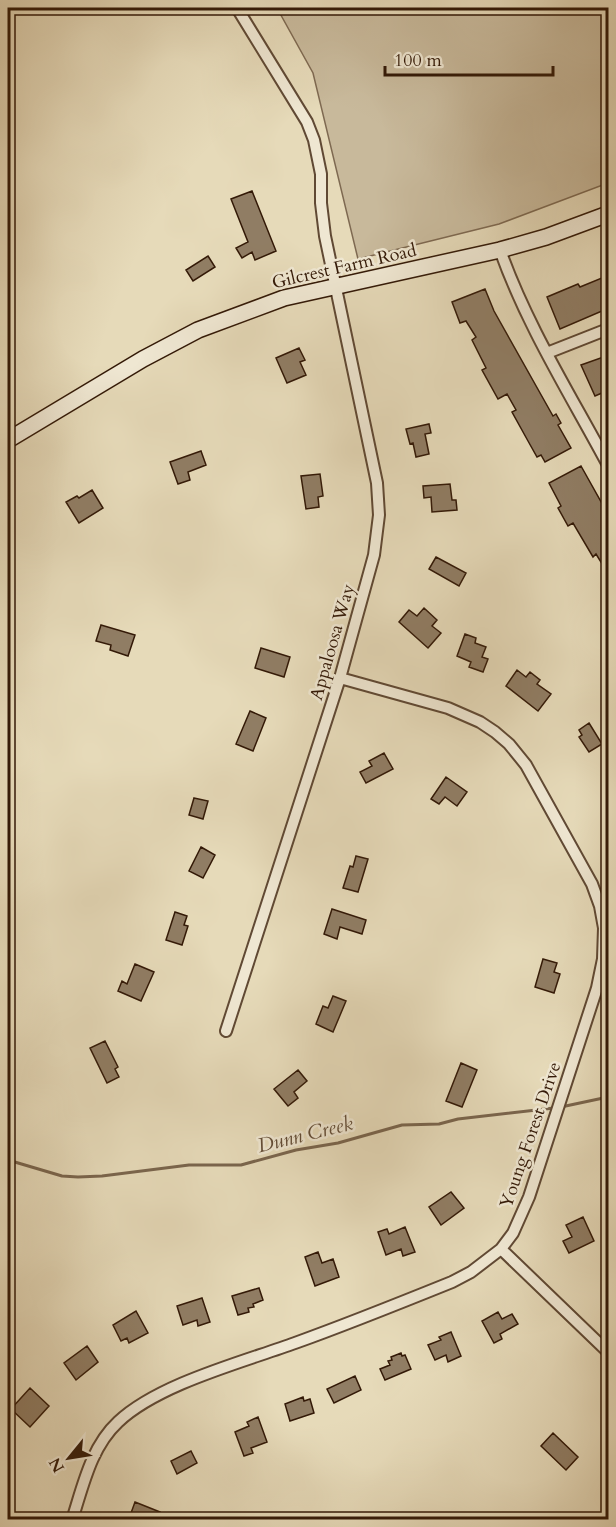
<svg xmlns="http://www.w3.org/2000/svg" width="616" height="1527" font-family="Cardo,serif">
	<rect width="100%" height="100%" fill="#e6dab9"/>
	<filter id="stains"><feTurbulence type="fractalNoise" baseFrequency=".00333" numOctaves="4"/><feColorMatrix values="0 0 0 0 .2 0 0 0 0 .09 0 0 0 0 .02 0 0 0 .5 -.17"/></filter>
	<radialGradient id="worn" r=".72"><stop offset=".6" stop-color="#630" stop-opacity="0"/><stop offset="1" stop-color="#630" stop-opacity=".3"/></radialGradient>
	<path fill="#c8b99b" stroke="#7e6951" stroke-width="1.5" d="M277,8H608V183L499,224L358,259L313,73Z"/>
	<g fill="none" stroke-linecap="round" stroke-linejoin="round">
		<path stroke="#7a654d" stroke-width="3" d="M561,1107L608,1097
			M8,1160L62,1176L78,1177L102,1176L189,1165H241L296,1150L338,1143L402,1125L439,1124L458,1119L554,1108"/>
	</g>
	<path fill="#907d64" stroke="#331907" stroke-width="1.5" d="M252,191L276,251L255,260L252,252L242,258L236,248L248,242L231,199Z
		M208,256L215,267L193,281L186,270Z
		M609,275V308L560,329L547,297L578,284L580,287Z
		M485,289L494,311L553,416L556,414L561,423L558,425L571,448L545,462L541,455L537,457L528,441L512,412L516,410L507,394L498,399L482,370L486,368L472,340L476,337L466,321L460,323L452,302Z
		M299,348L305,360L300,362L306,375L287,383L276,358Z
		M609,355V390L595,396L581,365Z
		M429,424L431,433L425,434L429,454L416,457L413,443L410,444L406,429Z
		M201,451L206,465L188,472L190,480L178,484L170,462Z
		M581,466L609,516V575L596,554L593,557L573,523L568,526L558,508L561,506L549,483Z
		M320,474L323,496L318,497L319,507L306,509L301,476Z
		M450,484L452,500H456L457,510L432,512L431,497L424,498L423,486Z
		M92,490L103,508L79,523L66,502L77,496L79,498Z
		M436,557L466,573L459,586L429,569Z
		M424,608L437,620L432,626L441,633L428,648L399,622L409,610L417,616Z
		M101,625L135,635L128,656L110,650L111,645L96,641Z
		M465,634L476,638L475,643L486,647L482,657L488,659L483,672L469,667L471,662L457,656Z
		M261,648L290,657L284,677L255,668Z
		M517,670L526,677L530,672L540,680L537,684L551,694L538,711L506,686Z
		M250,711L266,718L253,751L236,744Z
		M589,723L602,744L589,752L579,737L582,735L579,730Z
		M384,753L393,769L366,783L360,772L372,766L369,761Z
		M446,777L467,792L457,806L445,797L439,804L431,799Z
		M194,798L208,801L203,819L189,815Z
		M201,847L215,855L203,878L189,871Z
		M356,856L368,859L358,892L343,888L350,866L353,867Z
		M332,909L366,920L362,934L340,927L337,939L324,934Z
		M175,912L187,916L184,925L188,926L182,945L166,940Z
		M543,959L557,963L554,972L560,974L554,993L535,987Z
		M135,964L154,972L141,1001L118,991L122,981L127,984Z
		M333,996L346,1001L333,1032L316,1024L323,1006L328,1008Z
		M105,1041L118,1067L115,1069L119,1077L107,1083L90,1048Z
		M461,1063L477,1070L462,1107L446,1101Z
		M298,1070L307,1081L294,1092L298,1098L288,1106L274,1089Z
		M451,1192L464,1208L441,1225L429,1207Z
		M583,1217L594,1241L569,1253L563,1241L572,1237L566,1225Z
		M405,1227L415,1252L403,1256L401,1249L386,1255L378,1232L387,1229L389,1234Z
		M318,1252L322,1263L333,1259L339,1277L315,1286L305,1257Z
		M259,1288L263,1300L253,1304L254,1307L248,1308L249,1312L238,1315L232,1296Z
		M202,1298L210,1322L198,1326L197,1320L183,1325L177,1306Z
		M136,1311L148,1333L129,1343L127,1338L121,1341L113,1325Z
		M498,1312L502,1319L512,1314L518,1324L500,1334L502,1339L494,1343L482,1321Z
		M451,1332L461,1356L448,1362L446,1355L435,1360L428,1345L441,1340L439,1337Z
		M87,1346L98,1362L76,1380L64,1363Z
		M401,1353L402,1356L405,1355L411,1369L385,1380L380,1369L390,1365L388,1361L392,1360L391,1357Z
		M355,1376L361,1390L334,1403L327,1389Z
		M30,1388L49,1406L30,1427L11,1409Z
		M303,1397L304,1401L310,1399L314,1413L290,1421L285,1404Z
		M258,1417L267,1442L251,1448L253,1453L244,1456L235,1432L249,1426L247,1422Z
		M553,1433L578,1457L566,1470L541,1446Z
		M191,1451L197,1463L177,1474L171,1461Z
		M135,1502L160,1512L157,1520H134L136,1515L131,1513Z"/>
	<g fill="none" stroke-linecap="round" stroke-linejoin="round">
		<defs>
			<path id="street" d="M500,250C527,326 570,394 608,465
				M547,353L608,329
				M226,1031L340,678L374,555L379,515L377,483L325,236L321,203V174L314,140L307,122L237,8
				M501,1249L608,1352
				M72,1520C83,1486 91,1447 118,1422C158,1384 243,1362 295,1343C348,1324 400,1303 452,1282L471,1272L501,1249L513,1233L529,1197L597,988L603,959L604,928L600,906L592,884L526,765L509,744L495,732L480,722L448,708L340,678"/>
			<path id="secondary" d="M8,440L143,359L198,330L284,298L500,250L546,237L608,214"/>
		</defs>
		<use href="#street" stroke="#604934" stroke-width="14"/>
		<use href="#secondary" stroke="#331907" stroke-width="18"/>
		<use href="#street" stroke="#efe7d2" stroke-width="10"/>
		<use href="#secondary" stroke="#efe7d2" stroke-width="15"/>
	</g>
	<g text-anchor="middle" stroke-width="5" stroke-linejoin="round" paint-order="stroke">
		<g font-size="18" fill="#331907" stroke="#efe7d2">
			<text transform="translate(344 266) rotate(-13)" y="6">Gilcrest Farm Road</text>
			<text transform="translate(332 642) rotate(-74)" y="6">Appaloosa Way</text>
			<text transform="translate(530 1135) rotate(-71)" y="6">Young Forest Drive</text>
		</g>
		<g font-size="20" font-style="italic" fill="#624c36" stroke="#efe7d2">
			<text transform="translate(305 1134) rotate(-14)" y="7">Dunn Creek</text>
		</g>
	</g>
	<rect width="616" height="1527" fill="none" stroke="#e6dab9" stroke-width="30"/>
	<rect x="9" y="9" width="598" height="1509" fill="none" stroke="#331907" stroke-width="3"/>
	<rect x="15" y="15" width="586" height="1497" fill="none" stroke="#331907" stroke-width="1.5"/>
	<g transform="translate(69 1458) rotate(240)" stroke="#efe7d2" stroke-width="4.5" paint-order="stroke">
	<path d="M0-4.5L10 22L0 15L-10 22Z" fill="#331907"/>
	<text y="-9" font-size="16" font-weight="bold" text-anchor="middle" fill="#331907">N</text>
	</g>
	<path d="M385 66v9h168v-9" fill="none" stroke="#331907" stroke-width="3"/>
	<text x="394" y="66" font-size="18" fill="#331907" stroke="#efe7d2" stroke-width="4.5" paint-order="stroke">100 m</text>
	<rect width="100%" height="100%" filter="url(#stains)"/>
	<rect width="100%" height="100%" fill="url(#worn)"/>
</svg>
